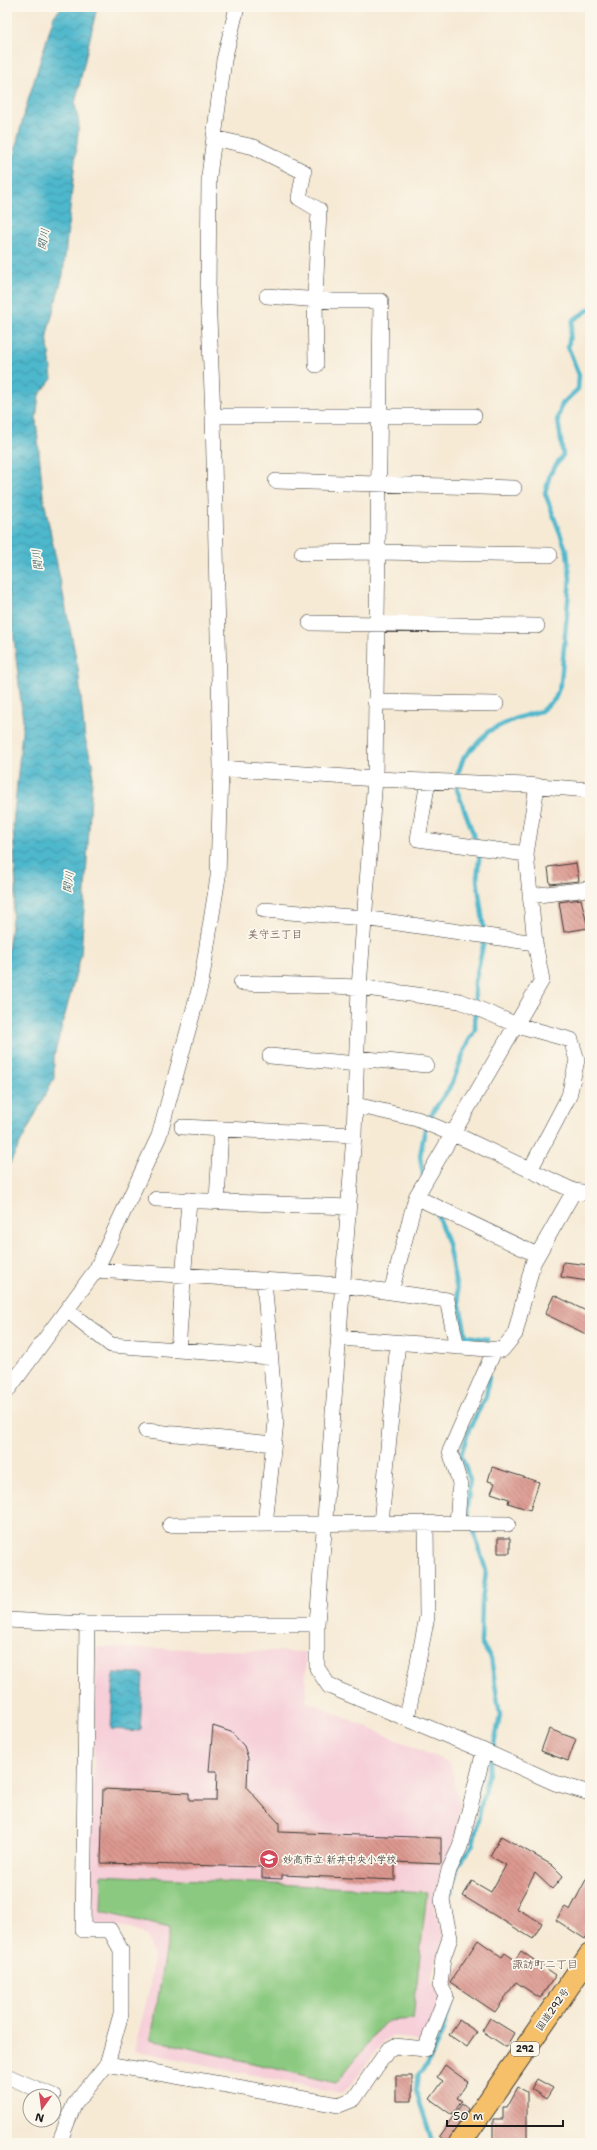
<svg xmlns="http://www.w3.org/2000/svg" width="597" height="2150" font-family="'Shantell Sans','Klee One',sans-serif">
	<defs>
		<pattern id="water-waves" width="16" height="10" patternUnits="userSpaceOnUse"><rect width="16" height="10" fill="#4eb7cc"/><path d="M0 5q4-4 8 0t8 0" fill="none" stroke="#4094a5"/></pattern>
		<pattern id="building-back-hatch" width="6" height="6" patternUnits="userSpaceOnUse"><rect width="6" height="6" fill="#dc9990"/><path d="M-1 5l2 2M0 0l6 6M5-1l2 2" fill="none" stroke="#b27c75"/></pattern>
	</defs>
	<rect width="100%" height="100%" fill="#fbf7ec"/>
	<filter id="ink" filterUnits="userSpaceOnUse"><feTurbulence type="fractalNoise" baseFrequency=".025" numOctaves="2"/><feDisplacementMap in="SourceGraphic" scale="8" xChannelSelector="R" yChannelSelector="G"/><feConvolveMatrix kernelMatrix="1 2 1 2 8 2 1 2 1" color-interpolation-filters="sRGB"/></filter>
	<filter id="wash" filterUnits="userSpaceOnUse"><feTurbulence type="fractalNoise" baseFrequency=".012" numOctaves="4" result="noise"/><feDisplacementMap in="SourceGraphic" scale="16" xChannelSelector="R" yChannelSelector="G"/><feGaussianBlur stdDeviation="0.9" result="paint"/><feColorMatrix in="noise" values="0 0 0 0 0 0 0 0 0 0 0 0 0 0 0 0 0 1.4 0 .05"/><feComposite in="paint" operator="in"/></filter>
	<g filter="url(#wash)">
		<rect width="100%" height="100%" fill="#f6ead5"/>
		<path fill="#f6cfd9" d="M97,1647L305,1652L306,1701L450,1763L460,1804L457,1838L439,1879L434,1908L444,1934L430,1981L441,1998L423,2043L393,2035L384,2041L349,2087L341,2093L134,2050L149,1991L153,1958L147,1936L132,1928L89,1924Z"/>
		<path fill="#8ac97f" stroke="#53724e" d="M102,1875L427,1892L413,2019L386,2021L336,2083L151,2039L170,1928L101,1912Z"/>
		<path fill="url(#water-waves)" stroke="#356a74" d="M62,7H97L75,104L79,123L63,275L47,334L52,379L39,395L36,419L43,495L78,668L85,739L93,765L81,955L54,1056V1078L7,1169V956L16,890L13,825L23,721L7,576V180L26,107L54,16Z
			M114,1673L143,1674L140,1731L111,1729Z"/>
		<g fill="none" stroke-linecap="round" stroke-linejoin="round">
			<path stroke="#4eb7cc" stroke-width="4.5" d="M477,844L457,790V776L464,757L489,731L517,718L541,711L555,699L561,682L570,578L567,552L545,493L550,474L563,455L558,420L557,421L562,404L578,389L579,375L568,347L573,320L590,309
				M475,1004V982L485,937L477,879L480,851
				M423,1176L420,1156L425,1129L432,1113L452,1084L467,1044L475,1030V1011
				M436,1211L448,1244L466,1336L487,1339L489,1346
				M451,1893L458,1865L473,1844L500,1716L491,1658L481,1643L482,1600L486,1571L467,1509L470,1480L461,1455L469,1429L486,1397L489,1377
				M449,1970L452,1952
				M430,2143L432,2141L416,2090L418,2075L427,2065L442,2033L453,1997L450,1992"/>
		</g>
		<g id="blocks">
			<path fill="url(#building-back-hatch)" d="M576,863L579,881L550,884L548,867Z
				M581,899L588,928L564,932L559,902Z
				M563,1262L590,1265L588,1281L561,1277Z
				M554,1295L590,1313V1336L545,1314Z
				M492,1467L539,1482L530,1510L508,1503L509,1499L491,1493L495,1483L488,1481Z
				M498,1538H510V1553H498Z
				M213,1726L231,1732L244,1746L248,1758L247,1788L279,1823V1832L441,1838V1864L395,1862V1880L282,1875V1879L262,1878V1867L101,1863L103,1789L189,1793V1800H216L217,1771H209Z
				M549,1729L576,1739L568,1761L541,1751Z
				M501,1836L552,1865L563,1876L552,1889L535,1873L516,1908L542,1923L533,1939L463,1896L472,1881L491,1892L506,1865L490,1856Z
				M590,1872V1931L585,1939L556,1920L565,1907L570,1910Z
				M478,1940L502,1957L505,1953L515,1960L521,1951L556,1975L540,1998L516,1982L495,2012L450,1982Z
				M490,2018L514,2033L506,2047L482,2031Z
				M459,2020L477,2032L467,2047L449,2035Z
				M445,2065L468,2082L457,2098L462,2101L452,2115L430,2099L443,2081L437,2077Z
				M396,2076H412V2101H396Z
				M537,2079L553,2088L546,2099L531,2089Z
				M518,2087L527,2092V2139H519V2143H493V2119H503V2107H507Z
				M462,2104L468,2109L448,2142L439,2136Z"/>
		</g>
	</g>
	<g filter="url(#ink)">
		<use href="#blocks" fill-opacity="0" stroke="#3d3b38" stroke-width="1"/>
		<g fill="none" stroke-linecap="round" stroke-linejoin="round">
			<defs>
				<path id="minor" d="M214,138L254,147L304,172L299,198L319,210L315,299L316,365
					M267,296L333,301H381L375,779L359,987L354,1135L317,1624V1668L329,1686L484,1751L555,1783L590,1793
					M213,416H474
					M276,481L514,488
					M302,553L378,552L550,555
					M310,623L537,626
					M375,702L496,704
					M221,768L375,779L526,785L590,790
					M428,781L418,839L526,854
					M530,896L588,889
					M264,910L364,918L535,943L542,980L416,1197
					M535,943L526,854L537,786
					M241,983L359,987L460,1001L517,1025L571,1040L577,1060L569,1096L530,1170
					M270,1056L357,1064
					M357,1058L426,1065
					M356,1105L417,1119L467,1140L574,1191L590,1193
					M182,1127L354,1135
					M156,1199L348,1207
					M217,1201L221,1129
					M96,1270L342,1285L447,1300L457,1347
					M264,1280L276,1422L265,1524
					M391,1292L416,1197L537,1255
					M67,1310L111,1345L270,1357
					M339,1338L502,1350L515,1334L533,1263L574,1191
					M178,1350L189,1200
					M7,1391L96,1270L159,1136L201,983L218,877L221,768L213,416L208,293L209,176L224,60L237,7
					M146,1431L273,1444
					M381,1523L398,1342
					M457,1524L460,1483L450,1451L495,1349
					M170,1525L381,1523L508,1524
					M7,1620L87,1624H317
					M87,1624L83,1930H110L121,1950V2014L107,2064L339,2105L354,2099L388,2050L395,2046L425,2049L446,1996L440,1985L443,1958L450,1938L442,1900L449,1870L460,1847L484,1751
					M407,1718L427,1617L426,1523
					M7,2076L53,2096
					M59,2143L74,2105L107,2064"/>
				<path id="highway" d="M460,2143L590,1955"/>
			</defs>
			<use href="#minor" stroke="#3d3b38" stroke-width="16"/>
			<use href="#highway" stroke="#3d3b38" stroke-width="24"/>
			<use href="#minor" stroke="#fff" stroke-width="15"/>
			<use href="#highway" stroke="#f6c06b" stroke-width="22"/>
		</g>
	</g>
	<defs>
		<symbol id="school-disc" viewBox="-11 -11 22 22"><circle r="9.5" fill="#d1495b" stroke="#fbf7ec"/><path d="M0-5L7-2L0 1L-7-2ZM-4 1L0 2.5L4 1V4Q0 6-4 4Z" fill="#fff"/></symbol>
	</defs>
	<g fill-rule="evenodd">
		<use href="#school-disc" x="258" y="1848" width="22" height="22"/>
	</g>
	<g text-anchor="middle" stroke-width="3.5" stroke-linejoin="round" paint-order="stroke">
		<rect fill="#fbf7ec" stroke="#5f5e5a" stroke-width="1" x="511" y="2042" width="28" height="14" rx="3"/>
		<g font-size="9" font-weight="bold" fill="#1c1c1c">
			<text x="525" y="2052">292</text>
		</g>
		<g font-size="10" fill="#1c1c1c" stroke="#fbf7ec" text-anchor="start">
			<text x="283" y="1863">妙高市立 新井中央小学校</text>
		</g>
		<g font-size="10" fill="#1c1c1c" stroke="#fbf7ec">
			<text transform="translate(552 2009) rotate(-55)" y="4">国道292号</text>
		</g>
		<g font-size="11" font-style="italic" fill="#305a62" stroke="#fbf7ec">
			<text transform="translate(43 239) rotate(-80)" y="4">関川</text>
			<text transform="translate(37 560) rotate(-97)" y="4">関川</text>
			<text transform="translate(68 882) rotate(-82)" y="4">関川</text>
		</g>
		<g font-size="11" fill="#5f4845" stroke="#fbf7ec">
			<text x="275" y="938">美守三丁目</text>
			<text x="545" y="1968">諏訪町二丁目</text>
		</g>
	</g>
	<rect width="597" height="2150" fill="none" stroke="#fbf7ec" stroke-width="24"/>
	<g transform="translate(42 2108) rotate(194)"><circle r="19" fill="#fbf7ec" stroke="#a29f99"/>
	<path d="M0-3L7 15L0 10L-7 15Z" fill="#d1495b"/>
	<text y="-6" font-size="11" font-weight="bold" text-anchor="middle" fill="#1c1c1c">N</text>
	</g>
	<path d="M447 2120v6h116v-6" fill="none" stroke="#1c1c1c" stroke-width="2"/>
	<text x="453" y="2120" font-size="12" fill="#1c1c1c" stroke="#fbf7ec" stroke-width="3" paint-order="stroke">50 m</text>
</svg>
